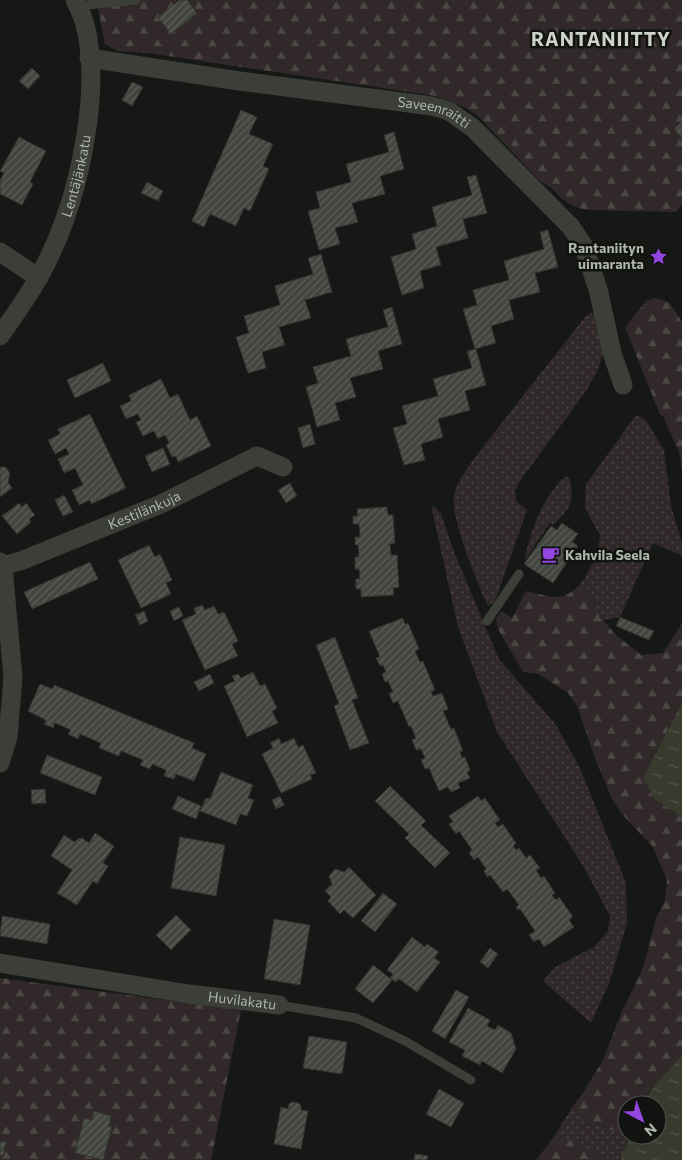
<svg xmlns="http://www.w3.org/2000/svg" width="682" height="1160" font-family="Commissioner,sans-serif">
	<defs>
		<pattern id="grass-dots" width="8" height="8" patternUnits="userSpaceOnUse" patternTransform="scale(1.25)"><rect width="8" height="8" fill="#312929"/><path d="M2 2h.1M6 6h.1" fill="none" stroke="#4c4645" stroke-width="1.8" stroke-linecap="round"/></pattern>
		<pattern id="forest-firs" width="22" height="20" patternUnits="userSpaceOnUse" patternTransform="scale(1.25)"><rect width="22" height="20" fill="#312929"/><path d="M5 1l3.5 6h-7zM16 11l3.5 6h-7z" fill="#4c4645"/></pattern>
		<pattern id="water-ripples" width="26" height="14" patternUnits="userSpaceOnUse" patternTransform="scale(1.25)"><rect width="26" height="14" fill="#373a2d"/><path d="M2 4q2-2 4 0t4 0M15 11q2-2 4 0t4 0" fill="none" stroke="#515449"/></pattern>
		<pattern id="building-hatch" width="6" height="6" patternUnits="userSpaceOnUse" patternTransform="scale(1.25)"><rect width="6" height="6" fill="#424540"/><path d="M-1 1l2-2M0 6l6-6M5 7l2-2" fill="none" stroke="#5b5e59"/></pattern>
	</defs>
	<rect width="100%" height="100%" fill="#161816"/>
	<path fill="url(#grass-dots)" d="M591,312L597,319L604,351L597,372L586,391L520,481L515,490L516,501L527,510L498,593L494,602L488,606C478,585 450,517 454,496C457,480 470,465 479,452L585,317Z
		M636,415L645,419L664,450L671,506L682,543V556L653,543L620,617L603,620L583,581L597,556L600,535L585,508L586,484Z
		M566,476L570,479C574,505 571,507 553,525L550,523L525,560C528,535 545,492 566,476Z
		M431,505L436,508L441,514L454,552L499,659L556,725L580,768L626,883L627,923L610,981L591,1023L543,981L555,967L594,947L608,931L610,916L582,864L497,732L458,627Z
		M573,1106C587,1126 598,1122 617,1133C621,1135 625,1140 629,1143L622,1157V1160H611L562,1137L553,1138Z"/>
	<path fill="url(#forest-firs)" d="M96,0H682V204L676,212L587,210C579,208 571,206 564,200C555,194 553,186 541,182L477,115L464,107L436,96L148,53L118,51L105,44Z
		M656,298L670,303L682,322V470L679,452L663,416L660,415L625,327L647,300Z
		M583,581L603,620L614,633L641,655L663,653L682,623V703L643,778L654,799L682,817V1055L654,1086L642,1105H627V1135H632L629,1143C625,1140 621,1135 617,1133C598,1122 587,1126 573,1106L583,1093L603,1060L623,1009L642,971L656,919L665,900L667,879L652,846L621,813L611,797L594,755L577,706L568,693L538,674L523,672L498,629L496,619L501,611L512,618L526,591C551,596 563,605 583,581Z
		M0,978L241,1010L211,1160H0Z
		M561,1136L611,1160H536L553,1138Z"/>
	<path fill="url(#water-ripples)" d="M682,703V817L654,799L643,778Z
		M682,1055V1160H622L621,1157L632,1135H657V1105H642L654,1086Z"/>
	<path fill="url(#building-hatch)" stroke="#313330" d="M180,0H187L197,13L171,34L158,17Z
		M32,68L40,76L28,89L19,81Z
		M132,82L143,87L132,106L122,100Z
		M241,110L257,117L249,134L273,144L263,166L269,169L250,211L244,208L236,226L210,214L204,227L192,221Z
		M682,121V138L674,129Z
		M394,132L404,169L380,176L385,194L352,203L358,222L335,228L340,244L319,250L308,211L320,208L316,192L351,182L346,164L389,152L384,135Z
		M19,137L46,151L30,182L33,184L22,205L0,194V181L4,173L0,171Z
		M476,175L487,213L463,219L468,238L436,247L441,265L420,271L424,288L402,295L391,257L416,249L412,234L437,226L432,207L472,195L467,177Z
		M147,182L163,191L158,201L141,193Z
		M548,230L558,267L535,273L540,292L509,300L514,319L491,326L496,343L475,349L463,309L477,305L473,290L509,280L504,261L544,249L540,232Z
		M321,254L332,292L305,300L311,318L279,327L285,345L262,352L266,368L248,373L236,337L249,333L244,316L280,305L275,286L313,274L308,258Z
		M392,307L402,344L378,351L383,369L350,378L356,397L335,403L340,420L317,427L306,387L318,383L313,367L351,356L346,339L388,327L383,310Z
		M475,349H476L486,385L465,391L470,410L438,419L443,437L421,444L425,460L404,465L393,428L407,424L402,406L438,396L433,379L472,368L467,351Z
		M103,363L111,381L75,398L67,380Z
		M161,379L170,398L178,394L190,420L197,416L211,446L178,462L176,456L172,457L166,445L169,443L165,435L158,439L154,431L143,436L136,422L141,420L138,414L126,419L120,406L131,401L129,395Z
		M90,414L126,488L91,504L90,500L79,505L72,490L83,485L75,468L64,473L58,459L69,454L66,448L55,454L48,440L60,434L58,429Z
		M310,424L315,444L303,448L298,428Z
		M163,448L170,464L152,472L145,456Z
		M0,467H5L8,470L10,474L8,482L12,488L0,497Z
		M290,483L297,496L286,503L278,490Z
		M64,495L73,512L63,516L55,500Z
		M19,503L22,507L26,503L35,515L29,519L31,522L17,534L2,516Z
		M387,507L388,515H393L395,543L390,544L391,555H397L399,587L393,588L394,595L361,597V589H356V579H360L359,569H355V557H359L358,545H355V537H360L359,524H353V516H358L357,509Z
		M562,523L578,534L572,542L578,546L553,583L524,564L551,526L557,530Z
		M149,545L155,557L160,554L172,580L166,583L171,594L141,608L118,560Z
		M90,562L98,579L32,609L24,592Z
		M202,605L205,610L214,606L218,614L224,612L238,641L232,644L238,656L205,670L182,620L196,614L194,608Z
		M179,607L183,616L174,621L170,611Z
		M144,611L148,621L140,625L135,615Z
		M620,617L654,631L649,640L616,626Z
		M403,618L405,624L408,623L419,649L415,651L420,662L423,661L435,690L431,692L433,696L442,693L448,709L443,711L451,729L454,728L463,751L460,752L462,758L465,757L470,770L467,772L470,778L458,783L460,788L451,792L448,787L439,791L429,768L425,769L421,760L425,758L421,749L416,750L412,740L416,738L411,726L409,727L398,701L393,703L389,693L393,692L388,681L385,682L382,674L386,672L383,665L380,666L376,658L380,657L369,631Z
		M335,637L358,698L352,700L369,743L350,750L334,706L339,704L316,645Z
		M253,672L260,686L265,684L277,708L272,711L278,723L247,737L224,686L235,681L232,676L238,674L241,678Z
		M210,674L214,683L199,691L194,682Z
		M40,684L53,689L54,685L194,743L192,748L206,754L194,781L176,774L174,779L164,776L166,770L152,764L150,769L140,765L143,760L121,751L119,756L99,748L101,743L80,734L78,739L68,734L71,730L55,723L53,728L44,724L46,720L28,711Z
		M279,738L281,744L294,738L298,747L303,745L316,773L310,775L312,779L281,793L262,754L273,748L270,743Z
		M47,755L102,777L95,795L40,773Z
		M221,772L253,785L248,798L254,800L247,816L240,814L236,825L200,811L206,798L210,799Z
		M390,786L426,821L421,825L450,853L435,868L405,838L409,834L375,801Z
		M45,789L46,803L32,804L31,790Z
		M178,796L201,806L196,819L172,809Z
		M280,796L284,805L276,809L272,800Z
		M478,796L481,801L485,798L500,820L495,823L498,827L503,824L516,843L513,846L516,850L519,848L526,858L530,855L540,868L536,870L541,878L544,876L555,893L552,895L556,900L559,897L573,917L569,920L574,927L544,947L539,939L534,942L529,935L535,931L520,909L518,910L516,907L519,905L507,889L503,892L490,875L487,877L484,871L486,869L478,857L474,860L469,853L472,850L459,831L456,834L449,824L453,822L449,816Z
		M95,833L114,846L103,863L108,866L97,884L93,881L77,905L57,893L72,870L51,856L64,835L74,842L78,839L82,838L89,843Z
		M180,837L225,845L216,896L171,888Z
		M349,867L376,895L353,918L344,910L340,914L328,901L331,897L325,891L332,884L329,876L335,869L344,872Z
		M383,893L397,904L375,932L361,921Z
		M176,915L191,930L171,950L156,935Z
		M2,916L50,924L47,944L0,936Z
		M274,919L310,925L300,985L264,979Z
		M412,937L425,947L427,944L439,952L434,958L440,962L417,992L399,979L396,982L390,978L393,974L387,970Z
		M490,948L498,954L488,968L480,962Z
		M373,965L392,980L373,1003L355,989Z
		M456,990L469,997L445,1039L432,1031Z
		M468,1008L490,1020L487,1026L495,1030L498,1025L511,1033L516,1049L502,1073L482,1061L480,1065L462,1056L465,1050L449,1042Z
		M309,1036L347,1042L342,1074L303,1068Z
		M439,1089L464,1103L451,1127L426,1114Z
		M292,1102L299,1103L301,1106V1110L308,1111L301,1149L274,1144L281,1107L288,1109L289,1104Z
		M94,1111L111,1116L109,1126L112,1127L103,1160L75,1153L84,1118L92,1120Z
		M0,1141L6,1142L3,1156L0,1155Z
		M415,1154L428,1156L427,1160H414Z"/>
	<g fill="none" stroke-linecap="round" stroke-linejoin="round">
		<path stroke="#3b3e39" stroke-width="9" d="M78,6L136,0
			M487,621L519,574
			M279,1005L356,1018L405,1041L471,1080"/>
		<g stroke="#3b3e39" stroke-width="19">
			<path id="s1" d="M89,58L239,81L432,106L449,111L473,128L571,227L583,245L598,289L612,353L623,385"/>
			<path d="M0,252L39,278"/>
			<path id="s2" d="M0,336C18,310 37,284 50,255C79,195 102,90 85,25C83,16 79,8 75,0"/>
			<path d="M0,562L3,566L13,678L8,737L0,763"/>
			<path id="s3" d="M3,566L23,560L161,504L257,456L283,467"/>
			<path id="s4" d="M0,963L189,994L279,1005"/>
		</g>
	</g>
	<defs>
		<symbol id="sight-bare" viewBox="-9 -9 18 18"><path d="M0-6L1.8-2.2L6-1.7L2.9 1.2L3.7 5.4L0 3.3L-3.7 5.4L-2.9 1.2L-6-1.7L-1.8-2.2Z" fill="#9346df" stroke="#111311" stroke-width="2.5" paint-order="stroke"/></symbol>
		<symbol id="cafe-bare" viewBox="-9 -9 18 18"><path d="M-5.5-4.5H6V0H3Q3 3.5 0 3.5H-2.5Q-5.5 3.5-5.5 0ZM3-3.2v2h1.7v-2ZM-6 4.5H4V6H-6Z" fill="#9346df" stroke="#111311" stroke-width="2.5" paint-order="stroke"/></symbol>
	</defs>
	<g fill-rule="evenodd">
		<use href="#sight-bare" x="646" y="244" width="25" height="25"/>
		<use href="#cafe-bare" x="538" y="542" width="25" height="25"/>
	</g>
	<g text-anchor="middle" stroke-width="5" stroke-linejoin="round" paint-order="stroke">
		<g font-size="14" fill="#afb6a9" stroke="#111311">
			<text dy="5" stroke="none"><textPath href="#s1" startOffset="350">Saveenraitti</textPath></text>
			<text dy="5" stroke="none"><textPath href="#s2" startOffset="179">Lentäjänkatu</textPath></text>
			<text dy="5" stroke="none"><textPath href="#s3" startOffset="152">Kestilänkuja</textPath></text>
			<text dy="5" stroke="none"><textPath href="#s4" startOffset="245">Huvilakatu</textPath></text>
		</g>
		<g font-size="14" font-weight="bold" fill="#afb6a9" stroke="#111311" text-anchor="end">
			<text x="644" y="253">Rantaniityn<tspan x="644" dy="16">uimaranta</tspan></text>
			<text x="565" y="560" text-anchor="start">Kahvila Seela</text>
		</g>
		<g font-size="19" font-weight="bold" letter-spacing="1" fill="#ced3ca" stroke="#111311">
			<text x="601" y="46">RANTANIITTY</text>
		</g>
	</g>
	<g transform="translate(642 1120) rotate(139)"><circle r="24" fill="#111311" stroke="#50544e"/>
	<path d="M0-4L9 19L0 12L-9 19Z" fill="#9346df"/>
	<text y="-8" font-size="14" font-weight="bold" text-anchor="middle" fill="#afb6a9">N</text>
	</g>
</svg>
